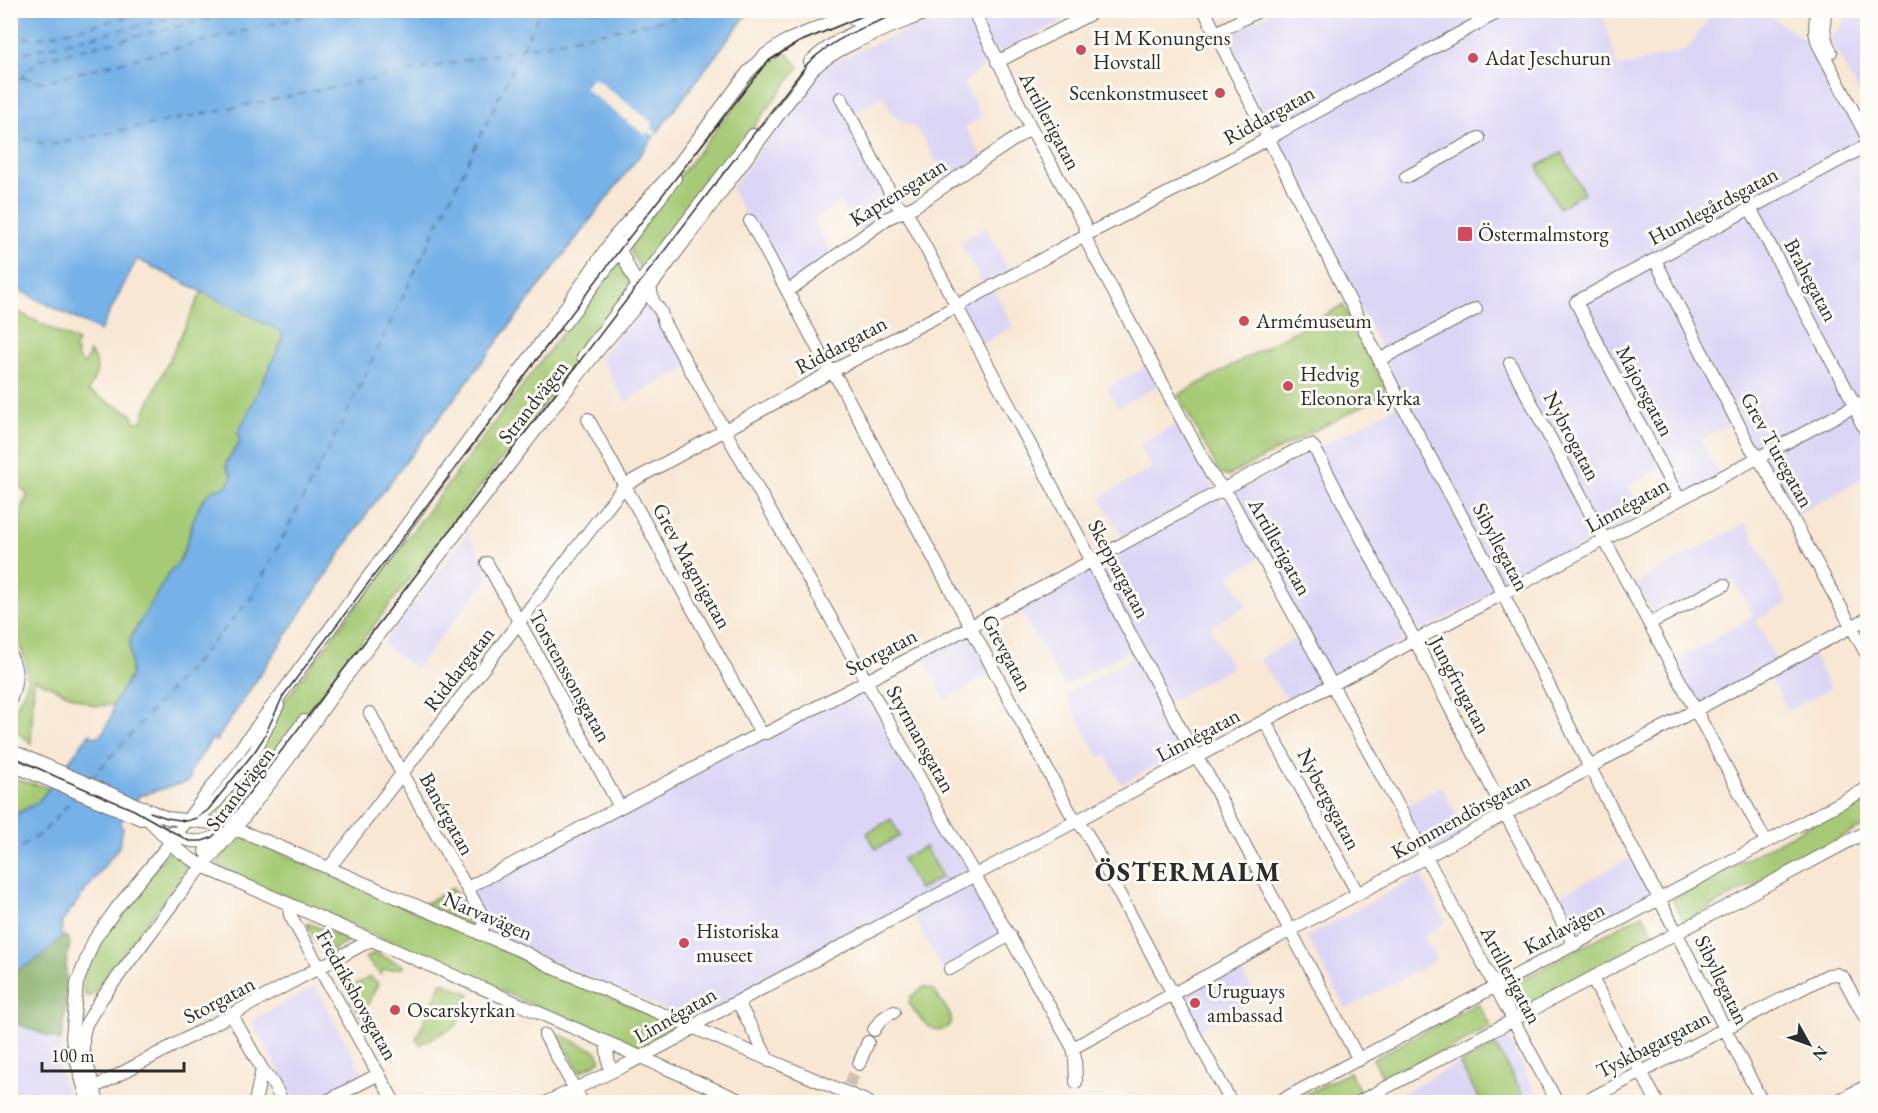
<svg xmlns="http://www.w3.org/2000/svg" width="1878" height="1113" font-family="'EB Garamond',serif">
	<rect width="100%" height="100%" fill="#fdfcf7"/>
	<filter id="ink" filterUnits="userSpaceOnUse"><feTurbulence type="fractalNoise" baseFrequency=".0167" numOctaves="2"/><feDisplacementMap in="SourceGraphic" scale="12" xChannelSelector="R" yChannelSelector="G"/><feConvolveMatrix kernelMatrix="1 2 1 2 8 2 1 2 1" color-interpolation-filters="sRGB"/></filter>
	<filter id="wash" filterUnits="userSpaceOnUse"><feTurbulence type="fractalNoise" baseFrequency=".008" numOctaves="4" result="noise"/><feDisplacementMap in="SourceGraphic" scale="24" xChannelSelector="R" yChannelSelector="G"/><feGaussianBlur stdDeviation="1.35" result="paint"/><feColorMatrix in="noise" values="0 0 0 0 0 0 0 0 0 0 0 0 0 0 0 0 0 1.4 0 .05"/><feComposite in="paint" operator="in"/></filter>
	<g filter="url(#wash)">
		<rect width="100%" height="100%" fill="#f8e7d3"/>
		<path fill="#dcd6f6" d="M952,11H1082L999,52L964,84L982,117L965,127L983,159L948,182L917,129L893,116L883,96L850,114L903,212L861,236L840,202L813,221L834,256L787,290L731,189L818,73L837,60Z
			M1273,11H1602L1618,67L1687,50L1713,11H1763L1801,38L1807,37L1867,152V477L1790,518L1737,420L1701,440L1719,476L1678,499L1661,468L1628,486L1643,513L1289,702L1259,659L1305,633L1264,556L1230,575L1247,605L1210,627L1232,667L1170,701L1138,646L1064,686L1015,601L1124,540L1100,497L1152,469L1140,444L1183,421L1222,505L1237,491L1407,401L1225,37Z
			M1851,11L1857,13L1860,11H1867V108L1831,42L1830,35H1835Z
			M986,227L1011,275L992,286L1013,326L980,345L957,305L985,289L960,242Z
			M653,292L693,363L625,402L601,357Z
			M1152,363L1163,383L1118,407L1107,388Z
			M1746,523L1787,603L1756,620L1778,665L1810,648L1830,688L1788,711L1767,672L1695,710L1671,664L1753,617L1734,579L1656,619L1637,583Z
			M468,533L491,575L416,669L382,644Z
			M970,626L994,672L946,700L921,653Z
			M1135,656L1183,748L1182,751L1121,784L1106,755L1099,758L1065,694Z
			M864,681L1008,935L944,971L910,910L702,1023L686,1018L476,929L458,897Z
			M1441,786L1465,833L1425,855L1401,809Z
			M1637,854L1657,893L1573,939L1553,899Z
			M1419,876L1422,877L1446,923L1424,936L1437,960L1346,1009L1308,939V936Z
			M1235,959L1257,998L1194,1033L1172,992Z
			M315,986L363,1074L311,1102H296L251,1020Z
			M15,1023L61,1041L58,1068L70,1102H11L10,1034Z
			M1507,1037L1542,1102H1395L1393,1098Z"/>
		<path fill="#a6ca74" stroke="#687a50" stroke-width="1.5" d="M786,52L799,67L646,269L642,271L631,253L630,247L670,188L768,65Z
			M1562,153L1584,193L1559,208L1537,166Z
			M618,259L633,288L226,818L214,809L283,703Z
			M202,291L282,332V341L240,442L227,461L233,476L226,487L214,489L193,520L187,542L179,561L131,659V675L113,705L94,706L34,679L31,744L10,725L11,717L27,685L26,662L11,623L10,602L15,518L28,496L21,487L11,483L10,308L78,342L74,350L77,351V357L84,365L90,352C102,368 96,375 88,391L132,414L135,422L143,421L144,413Z
			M1343,305L1385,388L1382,396L1228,476L1220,473L1178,395Z
			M11,778C23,782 36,784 49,788L37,803L11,817Z
			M1867,794V824L1684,921L1672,899Z
			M891,819L900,836L876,849L867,833Z
			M239,835L672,1024L674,1032L672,1036L643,1050L639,1051L226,871L217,863Z
			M925,847L942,877L919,890L902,859Z
			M172,852L190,866L92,995L88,997L85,995L83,990L85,967L88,958L107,930L168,853Z
			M453,888L476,929L422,905Z
			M1643,914L1656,938L1528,1007L1515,983Z
			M308,923L349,940L348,942L328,953L321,951L307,924Z
			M375,953L404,966L403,968L383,970L381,975L365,958Z
			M370,977L378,983L362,1018L351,999L356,997L351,987Z
			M442,982L470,994L456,1026L420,1044L416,1039Z
			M924,987L934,990C938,999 949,1008 951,1018C951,1021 950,1025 947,1027C934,1039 913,1012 909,1002L911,996Z
			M1478,1003L1491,1027L1386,1083L1373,1059Z
			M558,1034L596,1051L600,1058V1061L580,1072Z
			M1495,1045L1527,1102H1481L1460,1064Z
			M1350,1072L1362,1095L1348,1102H1290Z"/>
		<path fill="#84ae66" stroke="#586c48" stroke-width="1.5" d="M63,935L68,938L70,944L66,964V1007L61,1041L15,1023L11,1034V972C32,966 49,951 63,935Z"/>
		<path fill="#76b1e7" stroke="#506e89" stroke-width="1.5" d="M11,11H755L748,13L370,509L216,741L212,739L188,775L191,777L187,782L148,793L147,795L143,794L139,796L122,820L120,825L123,828L119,847L61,923L63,928L60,933L63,935C49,951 32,966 11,972V817L37,803L44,795L90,733L92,737L98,736L104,731L112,714L113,705L131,675L130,639L170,571C174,567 178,564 180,560C191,541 192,503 212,491C216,488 221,488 226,487L232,476L226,467L227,461L240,442L238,433L282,341V332L137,259L100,331L11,286Z"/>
		<path fill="#f8e7d3" d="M593,77L654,124L651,127L657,132L654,136L648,132L645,135L584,88Z"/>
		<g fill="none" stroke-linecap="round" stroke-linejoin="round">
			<path stroke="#455a6d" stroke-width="1.5" stroke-dasharray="8 6" stroke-linecap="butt" d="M10,34L34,39L158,10
				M10,49L27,52L204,10
				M10,74L41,82L329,10
				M10,90L38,60L246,10
				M10,135L50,145L712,10
				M91,779L251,599L344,419L541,10
				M10,855L44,831L74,798"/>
		</g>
	</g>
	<g filter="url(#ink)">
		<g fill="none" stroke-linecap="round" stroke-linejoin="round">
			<path stroke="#cfc1b1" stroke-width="12" stroke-dasharray="12 6" stroke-linecap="butt" d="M849,1085L859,1064"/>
			<defs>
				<path id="minor" d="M973,10L1031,128L1085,226L1088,244L1211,474L1230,498L1432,868L1557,1102
					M1204,10L1397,395L1496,580L1584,756L1668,916L1762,1102
					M1816,10L1815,32L1818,44L1868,139
					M1826,10C1822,25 1824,38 1831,52
					M1867,12L1868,13
					M854,20L877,10
					M1216,33L1260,10
					M810,62C839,35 870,25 907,10
					M997,62L1098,10
					M841,98L895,202L906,212L910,218L1196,758L1204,768L1359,1060
					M1406,177L1479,138
					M1750,208L1855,405L1860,420L1868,435
					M750,221L826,364L838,380L1070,812L1086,832L1231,1102
					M619,244L620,250L640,291
					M1655,260L1749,445L1766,470L1868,657
					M650,286L653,301L661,312L664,323L860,670L911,763L1073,1048L1075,1058L1076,1082
					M788,291L888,218L915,206L1031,128
					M564,324L675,178
					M583,357L753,135
					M1379,360L1476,309
					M1510,363L1766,842
					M588,419L761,733
					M1679,499L1576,302L1868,145
					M487,563L620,807
					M1650,623L1724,585
					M10,655C19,671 16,684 10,701
					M370,713L402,774L482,915L484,925L480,934
					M1265,721L1358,894
					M10,750L167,818L211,823L235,829L266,841L526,953L554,968L868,1102
					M10,764L141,819
					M136,812L150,821L177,849L191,859L215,872L744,1102
					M187,820L201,815L217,801L255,751L278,705
					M170,832C187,842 198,845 217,836
					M205,851L304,721
					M329,868L625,485L842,366L957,306L1086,235L1178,188L1502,10
					M467,888L761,733H767L962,631L1294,451L1311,445L1315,449L1574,945
					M289,905L290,915L394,1102
					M950,969L1010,935
					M1592,978L1657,1102
					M738,1002L769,1061
					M232,1015L262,1069L272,1082L283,1102
					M874,1030C879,1021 884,1016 894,1012
					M545,1035L582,1102
					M606,1043L610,1072
					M1073,1048L1579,774L1602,760L1868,618
					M859,1064L868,1042
					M88,1091L371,940
					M88,1102L74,1052L72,1037L77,983L94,940L116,909L170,843L335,622L550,330L615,236L675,169L748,72L765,55L786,41L860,10
					M98,1102L83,1050V1036L86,1024L102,998L188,883L235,829L289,758L341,683L562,396L599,349L634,309L812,70C840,43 896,26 933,10
					M255,1102L262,1069
					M325,1102L379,1074
					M547,1102L628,1064L683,1035L703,1020L1868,399
					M1278,1102L1868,788
					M1359,1102L1868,831
					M1584,1102L1828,975L1837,974L1843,977L1868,1023
					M1836,1102L1868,1085"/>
			</defs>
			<use href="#minor" stroke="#736d66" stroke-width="14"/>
			<use href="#minor" stroke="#fff" stroke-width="12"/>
			<path stroke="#2b2b2b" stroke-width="1.5" d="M10,755L57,777L134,810L189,841H202L211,838L223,827L808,63C839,34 868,26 907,10
				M150,812L167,818L186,821L197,818L208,810L255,751L263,739L283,696L624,244L767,62L799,42L877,10"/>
		</g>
	</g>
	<g fill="#d1495b" stroke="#fdfcf7" stroke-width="2">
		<circle cx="1081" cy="50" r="6"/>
		<circle cx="1473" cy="58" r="6"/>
		<circle cx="1220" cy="93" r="6"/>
		<rect x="1457" y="226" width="16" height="16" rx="3"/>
		<circle cx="1244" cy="321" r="6"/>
		<circle cx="1288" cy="386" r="6"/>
		<circle cx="684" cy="943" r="6"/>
		<circle cx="1195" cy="1003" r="6"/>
		<circle cx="395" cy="1010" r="6"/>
	</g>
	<g text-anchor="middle" stroke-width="6" stroke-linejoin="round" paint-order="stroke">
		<g font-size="21" fill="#2b2b2b" stroke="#fdfcf7" text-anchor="start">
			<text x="1093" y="45">H M Konungens<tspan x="1093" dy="24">Hovstall</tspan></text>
			<text x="1485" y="65">Adat Jeschurun</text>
			<text x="1208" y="100" text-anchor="end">Scenkonstmuseet</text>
			<text x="1478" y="241">Östermalmstorg</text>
			<text x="1256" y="328">Armémuseum</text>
			<text x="1300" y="381">Hedvig<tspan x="1300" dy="24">Eleonora kyrka</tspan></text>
			<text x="696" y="938">Historiska<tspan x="696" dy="24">museet</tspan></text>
			<text x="1207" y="998">Uruguays<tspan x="1207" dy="24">ambassad</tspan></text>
			<text x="407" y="1017">Oscarskyrkan</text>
		</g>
		<g font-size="21" fill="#2b2b2b" stroke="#fdfcf7">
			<text transform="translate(1269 115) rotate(-29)" y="7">Riddargatan</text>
			<text transform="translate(1050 121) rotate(62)" y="7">Artillerigatan</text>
			<text transform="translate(898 192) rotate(-32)" y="7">Kaptensgatan</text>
			<text transform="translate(1713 206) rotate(-28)" y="7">Humlegårdsgatan</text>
			<text transform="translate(1811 280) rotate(62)" y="7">Brahegatan</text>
			<text transform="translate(841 345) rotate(-28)" y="7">Riddargatan</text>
			<text transform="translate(1645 391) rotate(62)" y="7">Majorsgatan</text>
			<text transform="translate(533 402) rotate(-52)" y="7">Strandvägen</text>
			<text transform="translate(1572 436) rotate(62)" y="7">Nybrogatan</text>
			<text transform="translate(1777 450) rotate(61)" y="7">Grev Turegatan</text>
			<text transform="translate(1627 505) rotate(-29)" y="7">Linnégatan</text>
			<text transform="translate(1280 547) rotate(61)" y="7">Artillerigatan</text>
			<text transform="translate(1501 547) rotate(62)" y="7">Sibyllegatan</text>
			<text transform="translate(692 566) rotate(61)" y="7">Grev Magnigatan</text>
			<text transform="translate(1119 569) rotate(62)" y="7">Skeppargatan</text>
			<text transform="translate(881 652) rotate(-28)" y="7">Storgatan</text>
			<text transform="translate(1007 653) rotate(62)" y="7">Grevgatan</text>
			<text transform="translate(459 669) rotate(-52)" y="7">Riddargatan</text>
			<text transform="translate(570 676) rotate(61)" y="7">Torstenssonsgatan</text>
			<text transform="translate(1460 685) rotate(62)" y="7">Jungfrugatan</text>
			<text transform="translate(1198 735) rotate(-28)" y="7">Linnégatan</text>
			<text transform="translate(921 739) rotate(61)" y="7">Styrmansgatan</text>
			<text transform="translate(240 789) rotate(-53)" y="7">Strandvägen</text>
			<text transform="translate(1329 799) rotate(62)" y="7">Nybergsgatan</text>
			<text transform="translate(447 814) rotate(61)" y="7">Banérgatan</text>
			<text transform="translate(1461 816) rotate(-29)" y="7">Kommendörsgatan</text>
			<text transform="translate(488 916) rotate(23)" y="7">Narvavägen</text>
			<text transform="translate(1564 928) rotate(-28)" y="7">Karlavägen</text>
			<text transform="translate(1511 975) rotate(62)" y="7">Artillerigatan</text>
			<text transform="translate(1722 980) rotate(64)" y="7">Sibyllegatan</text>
			<text transform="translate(357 995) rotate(61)" y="7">Fredrikshovsgatan</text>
			<text transform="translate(219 1000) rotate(-28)" y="7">Storgatan</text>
			<text transform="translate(675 1015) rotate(-30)" y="7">Linnégatan</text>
			<text transform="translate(1653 1044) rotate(-27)" y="7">Tyskbagargatan</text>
		</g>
		<g font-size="27" font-weight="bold" letter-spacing="1.5" fill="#2b2b2b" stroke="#fdfcf7">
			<text x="1188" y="881">ÖSTERMALM</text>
		</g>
	</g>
	<rect width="1878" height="1113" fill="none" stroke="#fdfcf7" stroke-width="36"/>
	<g transform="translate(1809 1044) rotate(130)" stroke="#fdfcf7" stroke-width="4.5" paint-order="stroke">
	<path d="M0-4.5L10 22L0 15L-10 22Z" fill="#2b2b2b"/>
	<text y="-9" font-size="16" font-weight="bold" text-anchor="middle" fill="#2b2b2b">N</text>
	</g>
	<path d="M42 1062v9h142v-9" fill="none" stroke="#2b2b2b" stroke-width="3"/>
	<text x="51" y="1062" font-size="18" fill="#2b2b2b" stroke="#fdfcf7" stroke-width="4.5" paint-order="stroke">100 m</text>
</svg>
